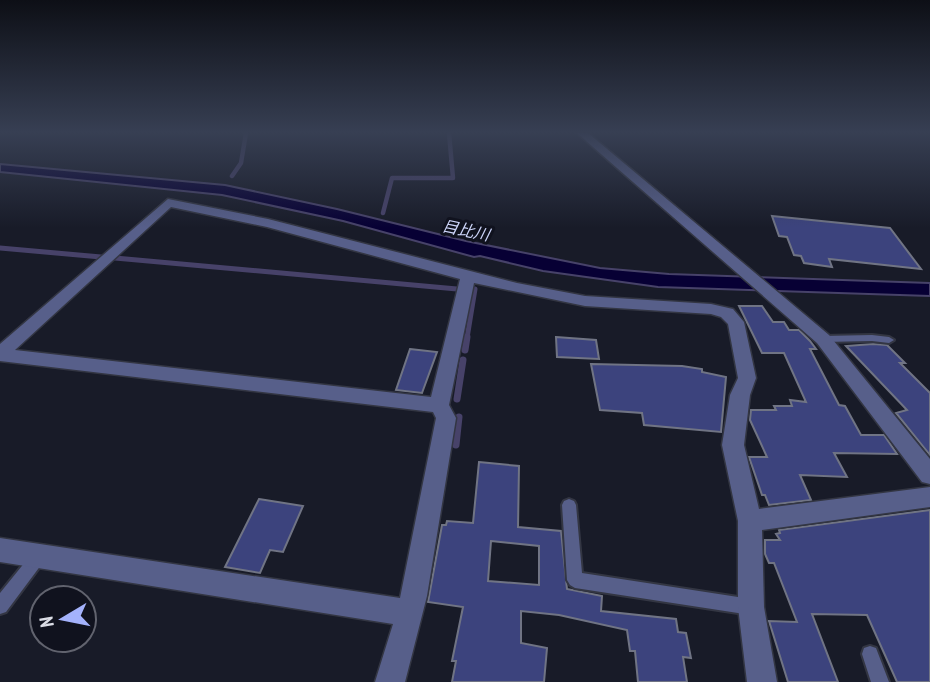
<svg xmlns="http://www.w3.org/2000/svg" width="930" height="682" font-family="'PT Sans Narrow','Noto Sans JP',sans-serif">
	<rect width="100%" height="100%" fill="#181b28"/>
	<path fill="#070034" stroke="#474269" stroke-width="2" d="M0,164L225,185L337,209L466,241L600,268L669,274L930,283V296L658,287L543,271L480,256L474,257L343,221L222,195L0,172Z"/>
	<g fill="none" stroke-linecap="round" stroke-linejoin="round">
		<path stroke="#474269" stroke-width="4.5" d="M232,176L241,163L246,133
			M383,213L392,178H453L449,133"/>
		<path stroke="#474269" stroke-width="5" d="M0,248L101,257
			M115,258L457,289
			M467,338L475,289"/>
		<path stroke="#474269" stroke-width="7" d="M465,350L467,337
			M457,399L463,360
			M456,445L459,417"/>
	</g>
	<path fill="#3c437d" stroke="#707484" stroke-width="2" fill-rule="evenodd" d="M772,216L890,228L921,269L829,259L832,267L804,263L801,256L794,255L787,237L779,236Z
		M739,306H762L773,322H784L789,330H799L810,341L816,349H810L839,405L845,406L861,435H884L897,454L834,453L847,477L800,475L811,500L769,505L765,495H762L749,457H767L750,420L751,410H776L774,406H792L790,400L806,402L784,353H762Z
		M556,337L596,340L599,359L557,357Z
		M873,344L887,345L905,363H900L930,393V455L896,413L907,410L846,346Z
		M410,349L437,352L422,393L396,390Z
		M591,364L682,366L702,369V372L726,377L721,432L644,425L642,413L600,410Z
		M479,462L519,466L518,527L561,531L567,589L602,596L601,611L676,619L678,632L686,633L691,658L683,657L687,682H638L635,651H630L627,630L559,615L521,611V643L547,648L544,682H452L456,661H452L463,607L428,602L442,525H446L447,521L473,523ZM491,541L539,546V585L488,581Z
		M259,499L303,506L283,552L270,550L260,573L225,567Z
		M930,510V682H897L867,615L812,614L838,682H788L769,621L797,622L774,563H769L765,554V540H780L776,534L780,533L779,530Z"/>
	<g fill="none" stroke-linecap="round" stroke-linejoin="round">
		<defs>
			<path id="service" d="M872,335L889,337L894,340L889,343L872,341L823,342L818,339L823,336Z
				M569,499L574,501L576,505L582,573L751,599L757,601L759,607L757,613L751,615L575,588L570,585L567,580L562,505L564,501Z
				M39,549L44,551L46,556L44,561L6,612L0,614V593L34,551Z
				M870,646L876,648L889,682H871L862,654L864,648Z"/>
			<path id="minor" d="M577,133H588L829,335L930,459V484L922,482L817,343Z
				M168,199L268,219L517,283L585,296L711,304L733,309L744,322L756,378L750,395L744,445L759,509L930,487V507L762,530L764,607L777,682H747L738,607V521L722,445L730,395L738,378L728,324L721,317L711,314L585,306L474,283L449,405L456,418L427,596L405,682H375L393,624L0,562V538L400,598L436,418L433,412L0,361V344ZM171,207L267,227L460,279L431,397L15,350Z"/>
		</defs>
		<use href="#service" stroke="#333643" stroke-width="4"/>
		<use href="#minor" stroke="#333643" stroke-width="3"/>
		<use href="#service" fill="#575f8a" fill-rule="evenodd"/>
		<use href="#minor" fill="#575f8a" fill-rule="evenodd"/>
	</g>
	<linearGradient id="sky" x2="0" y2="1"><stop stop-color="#0d0f16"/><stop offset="0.58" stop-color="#373f53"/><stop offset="1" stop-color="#373f53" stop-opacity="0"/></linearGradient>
	<rect width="930" height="228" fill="url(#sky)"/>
	<g text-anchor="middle" stroke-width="6" stroke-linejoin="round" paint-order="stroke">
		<g font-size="16" font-style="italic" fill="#cdd5f9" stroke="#10121e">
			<text transform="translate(466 230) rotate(12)" y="6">目比川</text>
		</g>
	</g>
	<g transform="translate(63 619) rotate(260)"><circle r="33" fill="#10121e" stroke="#61636e" stroke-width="2"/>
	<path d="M0-5L12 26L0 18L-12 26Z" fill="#a4b2fc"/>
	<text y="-10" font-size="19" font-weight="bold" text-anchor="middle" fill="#dbdde6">N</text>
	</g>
</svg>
